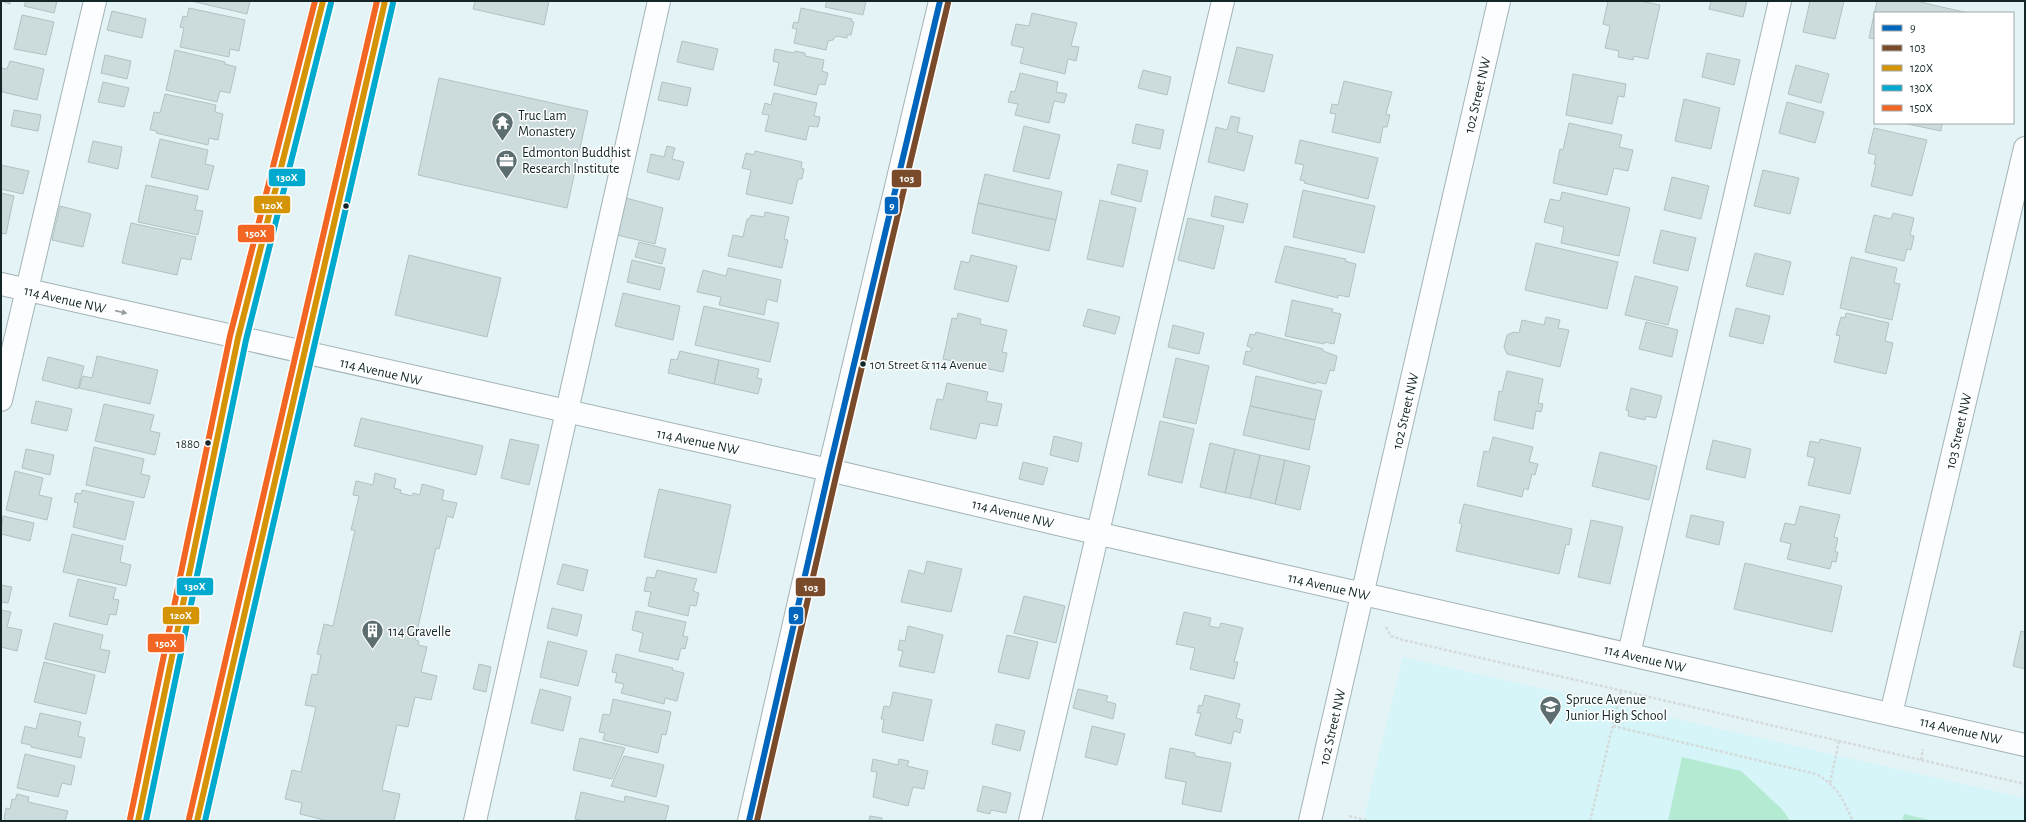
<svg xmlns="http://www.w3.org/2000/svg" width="2026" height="822" font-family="'Alegreya Sans',sans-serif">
	<rect width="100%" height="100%" fill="#e4f3f6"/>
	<path fill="#d5f5f9" d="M1403,657L2025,798V821H1363Z"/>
	<path fill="#b4ead1" d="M1682,757L1741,771L1782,809L1790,821H1668Z
		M1904,814L1935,821H1902Z"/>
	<path fill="#ccdcdc" stroke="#b2c2c1" d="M1,1H10V4Z
		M26,1H57L54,13L24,6Z
		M191,1H250L247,14Z
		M475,1H549L544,25L473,9Z
		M827,1H866L863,15L825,7Z
		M1608,1H1640L1660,5L1648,59L1634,56L1633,60L1618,57L1619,51L1605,48L1610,26L1603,24Z
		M1711,1H1747L1743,17L1709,9Z
		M1810,1H1844L1835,39L1803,32Z
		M1877,1H1916L1968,13H1875V39L1869,38Z
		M189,8L245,20L239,51L230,49L229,57L180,47L184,28L180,27L183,16L187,17Z
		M801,8L852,19L851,21L854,22L851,35H847V38L836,36L833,40L828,41L826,50L794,43L797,29L792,28L794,22L798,23Z
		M112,11L146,19L142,38L107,30Z
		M1032,13L1077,23L1071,46L1079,47L1076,61L1068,59L1065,74L1020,63L1024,48L1011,45L1016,24L1029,26Z
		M22,15L54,22L46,55L14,49Z
		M682,41L718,49L713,70L677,62Z
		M1237,47L1273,55L1264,92L1228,83Z
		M775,49L794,53L795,51L805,53V56L824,60L822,71L828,73L825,85L819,84L816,95L774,85L779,63L773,61Z
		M175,50L225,62V64L236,67L230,93L220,91L217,102L166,90Z
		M1707,53L1740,60L1734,85L1702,77Z
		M105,55L131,61L127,79L101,73Z
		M10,61L44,69L37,100L2,92L1,68L7,69Z
		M1796,65L1829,74L1821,103L1788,94Z
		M1143,70L1171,77L1167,95L1138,88Z
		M1020,73L1058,82L1056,92L1067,94L1064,103L1054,101L1049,123L1015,115L1018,104L1008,102L1011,91L1015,92Z
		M1573,74L1626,84L1624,97L1618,96L1612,124L1566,115Z
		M439,78L588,111L567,208L418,175Z
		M1344,81L1392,92L1386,114L1390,115L1387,127H1383L1380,143L1332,132L1336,114L1330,113L1332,104L1338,105Z
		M103,82L129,88L124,107L98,102Z
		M662,82L691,88L687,106L658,100Z
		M774,93L817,103L814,116L820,117L818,127L809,126L806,140L765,131L769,115L762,114L765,103L771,105Z
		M165,94L216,105L215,112L223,114L218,140L209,138L208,145L156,133L157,131L150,130L154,112L160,113Z
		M1684,99L1720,108L1711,149L1675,141Z
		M1787,102L1824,112L1815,143L1779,133Z
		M14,110L41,115L38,131L11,126Z
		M1231,116L1240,118L1237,132L1253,136L1244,171L1208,162L1216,127L1227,130Z
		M1569,123L1622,135L1619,147L1633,150L1628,171L1614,168L1607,195L1553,183L1560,149L1563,150Z
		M1903,123H1942L1941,131Z
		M1136,124L1164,130L1160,149L1132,143Z
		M1024,126L1060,135L1049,179L1013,171Z
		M1874,128L1927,140L1912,196L1871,186L1876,164H1874L1876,155L1868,153Z
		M160,139L208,150L205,164L214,166L208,190L151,177Z
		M1300,140L1378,158L1368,199L1304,183L1305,181L1300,180L1304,165L1295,163Z
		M93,141L122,147L118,169L88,162Z
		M667,146L675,148L672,159L684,162L679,180L647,172L651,154L664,157Z
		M755,151L802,162L801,168L804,169L802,179H798L792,204L746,194L751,170L742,168L746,153L754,155Z
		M1118,164L1148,171L1141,202L1111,194Z
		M1,165L29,171L23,194L1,189Z
		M1763,170L1799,178L1790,214L1754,206Z
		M985,174L1062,192L1056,220L978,203Z
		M1672,177L1709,186L1701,219L1664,210Z
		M146,185L198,196L195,210L203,211L198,235L138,222Z
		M1303,190L1375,206L1364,253L1293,237Z
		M1562,192L1630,208L1619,256L1561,243L1564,227L1544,222L1550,199L1560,201Z
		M1,193L14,196L6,234L1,233Z
		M1215,196L1248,204L1243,223L1211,216Z
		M626,198L663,208L655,244L617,235Z
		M1100,200L1136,208L1123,267L1087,259Z
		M978,203L1056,220L1049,251L972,233Z
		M60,206L91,214L83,247L52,240Z
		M765,212L789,217L784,239L788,240L782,268L728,256L733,235L743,237L747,219H749L751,215L764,217Z
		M1893,213L1914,218L1910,235L1914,236L1911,250L1907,249L1904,261L1865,252L1874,215L1891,219Z
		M1188,218L1224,226L1214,269L1178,260Z
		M131,223L196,237L191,260L181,258L177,275L122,263Z
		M1661,230L1696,238L1688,271L1653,263Z
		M639,242L666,249L662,264L635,257Z
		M1536,243L1618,262L1607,309L1525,290Z
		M1285,246L1346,259L1345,261L1356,264L1349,297L1338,295V298L1275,282Z
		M1755,253L1791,262L1783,295L1746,286Z
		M409,255L501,278L487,337L395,315Z
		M971,255L1017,266L1008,302L954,289L961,261L969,263Z
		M1851,257L1897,268L1894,283L1900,284L1892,320L1840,308Z
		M632,260L665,268L660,290L627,282Z
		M728,268L781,280L777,302L767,299L764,315L719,305L721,297L697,292L703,270L726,276Z
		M1635,276L1678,287L1668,325L1625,315Z
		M623,293L680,306L673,340L615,326Z
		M1292,300L1333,309L1332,312L1341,314L1334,344L1325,342L1324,344L1285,336Z
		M704,306L779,323L770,362L695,345Z
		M1736,308L1770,316L1763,344L1729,336Z
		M1088,309L1120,317L1115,334L1083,326Z
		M958,313L981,319L980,324L1007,330L1002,352L1007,353L1003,372L943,359L952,318L957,319Z
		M1846,313L1889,323L1885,341L1893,343L1886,374L1834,362L1840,336L1836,335L1841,317L1845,318Z
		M1546,317L1560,320L1558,328L1569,330L1560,367L1507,354L1504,347L1507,335L1514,332L1519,333L1522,320L1544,325Z
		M1646,322L1678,330L1672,357L1639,349Z
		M1173,325L1204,333L1199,354L1168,347Z
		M1256,332L1323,349V351L1337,356L1334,371L1330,370L1326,384L1316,382L1315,384L1243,364L1246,351L1250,352L1252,348L1247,346L1250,334L1255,335Z
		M680,351L719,360L714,384L668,373L671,359L677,360Z
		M97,356L158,370L150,404L79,388L83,376L92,378Z
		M48,357L84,366L78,389L42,380Z
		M1176,358L1209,366L1196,424L1163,417Z
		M719,360L759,369L757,378L762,379L758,394L714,384Z
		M1507,371L1543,379L1538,403L1543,404L1541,412L1536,411L1533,429L1494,420L1499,391L1502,392Z
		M1256,376L1322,391L1315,420L1250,406Z
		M947,383L988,392L986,401L1002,404L997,426L980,423L976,439L930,429L937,399L943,400Z
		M1631,388L1662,396L1656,418L1646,416L1645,420L1628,416L1629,411L1626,410Z
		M36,401L72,409L67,431L31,423Z
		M104,404L154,415L150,431L160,433L155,455L95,441Z
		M1250,406L1315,420L1309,450L1243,435Z
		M361,418L483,446L476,475L354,446Z
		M1160,421L1194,429L1182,483L1148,475Z
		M1054,436L1082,443L1078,462L1050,455Z
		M1493,437L1533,447L1529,462L1538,464L1535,475L1532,474L1528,490L1524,488L1522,497L1477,486L1484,451L1489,452Z
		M510,439L539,445L529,485L501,478Z
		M1820,439L1861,448L1850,494L1808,485L1815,458L1807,456L1810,441L1819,443Z
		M1713,440L1751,449L1745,478L1706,469Z
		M1210,443L1235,449L1225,493L1200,487Z
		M94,447L144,459L141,474L150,476L144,498L86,485Z
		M26,449L54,455L50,475L22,468Z
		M1235,449L1260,455L1250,498L1225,493Z
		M1600,452L1657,466L1649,500L1592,486Z
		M1260,455L1285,460L1275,504L1250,498Z
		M1285,460L1310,466L1300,510L1275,504Z
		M1023,462L1048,468L1043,485L1019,479Z
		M15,471L43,478L39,495L52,498L47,520L6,510Z
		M375,473L396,479L394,488L401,490L400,493L412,496L413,493L420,495L422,484L444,490L442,500L457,503L453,518L447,516L439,549L436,548L415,640L419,641L418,645L427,647L421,672L437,676L431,700L415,697L408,727L397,725L382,790L400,794L394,821H328L300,814L302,803L285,799L292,770L301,772L316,707L305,705L312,674L317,675L321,655L317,654L324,624L333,626L355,530H351L359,496L353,495L356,481L373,485Z
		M659,489L731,505L716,573L644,557Z
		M82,490L134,502L125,540L73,527L78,503L74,502L76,493L81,494Z
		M1464,504L1572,529L1569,545L1566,544L1559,574L1456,551L1462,524L1459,523Z
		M1800,506L1840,515L1834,537L1838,538L1835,552H1838L1836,562L1832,561L1830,569L1787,559L1791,544L1780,541L1785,523L1795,525Z
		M1691,515L1724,522L1719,545L1686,537Z
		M3,516L34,523L30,541L1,534Z
		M1591,520L1623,527L1610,584L1578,577Z
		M72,534L123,546L120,562L131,565L126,586L63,572Z
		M927,561L962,569L951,612L901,602L909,570L924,574Z
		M1745,563L1842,586L1832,632L1734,609Z
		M563,564L588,570L583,591L557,584Z
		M657,570L697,579L693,591L699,593L696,606L690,605L688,616L648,606L651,592L644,591L647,577L655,578Z
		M78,579L116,588L113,599L119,600L116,615L110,614L107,625L69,616Z
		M1,585L12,587L8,603L1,602Z
		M1024,596L1065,606L1056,643L1014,633Z
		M552,608L582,615L577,636L547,628Z
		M1,610L11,612L7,627L22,630L17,651L1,647Z
		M636,611L686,622L683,636L688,637L685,649L681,648L678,660L639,651L643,633L632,630Z
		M1184,612L1211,618L1209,626L1219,628L1221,623L1243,628L1234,662H1238L1234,679L1190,669L1195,648L1176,644Z
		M54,623L103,635L100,649L110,651L105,673L45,659Z
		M908,626L943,635L934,673L899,666L903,651L898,650L900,640L905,641Z
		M2021,631L2025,632V669L2013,666Z
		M1007,635L1038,642L1029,679L998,672Z
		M548,641L587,651L578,686L540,677Z
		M616,654L673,668L672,670L684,673L677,701L665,698L664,704L621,693L624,684L615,682L617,673L612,672Z
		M44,662L95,675L86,714L34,702Z
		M479,664L491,667L486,692L473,689Z
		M540,689L571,697L563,731L531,723Z
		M1078,689L1108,696L1106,701L1116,704L1113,719L1073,708Z
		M893,692L932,700L923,741L882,732L884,719H881L884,706L890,707Z
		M1205,695L1240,704L1236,718L1243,720L1240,733L1234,731L1231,744L1195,735L1201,713H1197L1199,705L1202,706Z
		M613,699L671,712L666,735L662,734L658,753L603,740L605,733L599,732L603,714L610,715Z
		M40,713L81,722L78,736L85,738L81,758L31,747V745L21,743L25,726L36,729Z
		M996,724L1025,731L1020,751L992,744Z
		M1092,726L1125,734L1117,765L1085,757Z
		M580,738L625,748L612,779L573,770Z
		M1170,748L1195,753V756L1231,763L1221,812L1182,804L1186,782L1165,778Z
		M25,754L75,766L71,785L62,783L58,797L17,788Z
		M624,756L664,765L656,797L611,786Z
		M873,759L898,765L899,759L909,761L907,766L928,771L924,789L913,787L908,806L873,797L877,772L871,771Z
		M983,786L1011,793L1006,813L991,810L990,814L977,811Z
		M581,792L624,802L625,796L669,806L665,821H585L575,819Z
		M17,794L29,797L28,802L68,811L65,821H8L4,819L6,808L10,809L12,799L15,800Z
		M870,816L882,818V821H869Z"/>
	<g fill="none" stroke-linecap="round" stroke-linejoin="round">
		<defs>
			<path id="minor" d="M1,284L829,470L1096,533L2025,745
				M1,400L95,1
				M1629,654L1780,1
				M1891,714L2025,148
				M475,821L659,1
				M749,821L829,470L940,1
				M1030,821L1223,1
				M1310,821L1499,1"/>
			<path id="major" d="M138,821L238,338L323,1
				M197,821L385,1"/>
		</defs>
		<use href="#minor" stroke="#a4b3b6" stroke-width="24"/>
		<use href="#major" stroke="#95a7ac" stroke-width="24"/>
		<path stroke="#d5dada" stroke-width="2.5" stroke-dasharray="3 2" stroke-linecap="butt" d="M1386,627L1391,636L1403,640L2025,784
			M1613,726L1816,774C1838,786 1843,800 1853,821
			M1921,760L1923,749
			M1830,783L1839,741
			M1349,816L1370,821
			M1590,821L1621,691"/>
		<use href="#minor" stroke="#fbfdfe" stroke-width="22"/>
		<use href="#major" stroke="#dfe6e9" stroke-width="22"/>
		<defs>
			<path id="bus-1" d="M749,821L829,470L940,1"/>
			<path id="bus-2" d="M757,821L837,472L948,3"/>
			<path id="bus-3" d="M138,821L238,338L323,1
				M197,821L385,1"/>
			<path id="bus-4" d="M146,821L246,340L331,3
				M205,821L393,3"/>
			<path id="bus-5" d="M130,819L230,336L315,1
				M189,819L377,1"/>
		</defs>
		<use href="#bus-1" stroke="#fff" stroke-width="9"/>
		<use href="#bus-2" stroke="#fff" stroke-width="9"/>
		<use href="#bus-3" stroke="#fff" stroke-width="9"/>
		<use href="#bus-4" stroke="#fff" stroke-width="9"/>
		<use href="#bus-5" stroke="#fff" stroke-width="9"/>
		<use href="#bus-1" stroke="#0065bd" stroke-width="6"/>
		<use href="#bus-2" stroke="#7a4b2a" stroke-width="6"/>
		<use href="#bus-3" stroke="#d59306" stroke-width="6"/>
		<use href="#bus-4" stroke="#00a9ce" stroke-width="6"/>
		<use href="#bus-5" stroke="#f26522" stroke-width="6"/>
	</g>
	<defs><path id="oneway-solid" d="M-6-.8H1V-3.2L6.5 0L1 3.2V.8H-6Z"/></defs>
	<use fill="#939c9e" href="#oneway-solid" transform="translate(121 312) rotate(13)"/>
	<defs>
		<symbol id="temple-pin" viewBox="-11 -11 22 30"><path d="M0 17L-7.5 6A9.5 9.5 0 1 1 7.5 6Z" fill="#5c6e70" stroke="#fff"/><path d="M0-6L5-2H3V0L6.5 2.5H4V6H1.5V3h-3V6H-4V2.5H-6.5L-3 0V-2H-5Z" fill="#fff"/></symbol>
		<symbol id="office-pin" viewBox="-11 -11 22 30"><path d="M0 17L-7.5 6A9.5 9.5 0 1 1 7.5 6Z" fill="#5c6e70" stroke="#fff"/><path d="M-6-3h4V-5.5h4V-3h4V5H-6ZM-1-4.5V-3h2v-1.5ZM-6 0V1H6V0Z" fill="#fff"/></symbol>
		<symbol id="building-pin" viewBox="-11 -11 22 30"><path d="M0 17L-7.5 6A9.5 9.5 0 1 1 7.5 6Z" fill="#5c6e70" stroke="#fff"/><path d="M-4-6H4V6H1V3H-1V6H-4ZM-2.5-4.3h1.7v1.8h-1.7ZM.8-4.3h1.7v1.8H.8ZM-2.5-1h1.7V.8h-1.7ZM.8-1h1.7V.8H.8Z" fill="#fff"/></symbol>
		<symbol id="school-pin" viewBox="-11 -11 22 30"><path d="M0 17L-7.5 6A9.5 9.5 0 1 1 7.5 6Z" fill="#5c6e70" stroke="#fff"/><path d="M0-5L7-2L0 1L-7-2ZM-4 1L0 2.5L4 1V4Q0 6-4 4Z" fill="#fff"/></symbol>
	</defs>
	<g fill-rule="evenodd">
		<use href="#temple-pin" x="490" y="110" width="25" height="34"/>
		<use href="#office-pin" x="494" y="148" width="25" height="34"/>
		<use href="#building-pin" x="360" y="618" width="25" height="34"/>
		<use href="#school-pin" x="1538" y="694" width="25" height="34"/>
	</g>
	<g fill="#132628" stroke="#fff" stroke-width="1.5">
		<circle cx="346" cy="206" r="3.5"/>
		<circle cx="863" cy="364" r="3.5"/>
		<circle cx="208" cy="443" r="3.5"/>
	</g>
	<g text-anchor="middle" stroke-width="3" stroke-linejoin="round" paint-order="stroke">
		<g font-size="13" fill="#132628" stroke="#fff" text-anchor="start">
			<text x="870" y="369">101 Street &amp; 114 Avenue</text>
			<text x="200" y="448" text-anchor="end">1880</text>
		</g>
		<g font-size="14" fill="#132628" stroke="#fff">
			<text transform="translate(1477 95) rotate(-77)" y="5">102 Street NW</text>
			<text transform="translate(65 299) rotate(13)" y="5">114 Avenue NW</text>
			<text transform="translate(381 371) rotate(13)" y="5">114 Avenue NW</text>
			<text transform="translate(1405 411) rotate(-77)" y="5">102 Street NW</text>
			<text transform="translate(1958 431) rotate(-77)" y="5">103 Street NW</text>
			<text transform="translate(698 441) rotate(12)" y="5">114 Avenue NW</text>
			<text transform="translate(1013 513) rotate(14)" y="5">114 Avenue NW</text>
			<text transform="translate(1329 586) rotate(13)" y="5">114 Avenue NW</text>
			<text transform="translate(1645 658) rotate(13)" y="5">114 Avenue NW</text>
			<text transform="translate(1332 727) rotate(-77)" y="5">102 Street NW</text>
			<text transform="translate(1961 730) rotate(13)" y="5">114 Avenue NW</text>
		</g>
		<g font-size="14" fill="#132628" stroke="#fff" text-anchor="start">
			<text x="518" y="120">Truc Lam<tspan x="518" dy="16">Monastery</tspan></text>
			<text x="522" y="157">Edmonton Buddhist<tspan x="522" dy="16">Research Institute</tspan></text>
			<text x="388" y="636">114 Gravelle</text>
			<text x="1566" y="704">Spruce Avenue<tspan x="1566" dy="16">Junior High School</tspan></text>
		</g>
	</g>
	<g stroke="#fff" stroke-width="1.5">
		<rect x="268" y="168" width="38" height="19" rx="4" fill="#00a9ce"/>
		<rect x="891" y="169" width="31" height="19" rx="4" fill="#7a4b2a"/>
		<rect x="253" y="195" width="38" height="19" rx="4" fill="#d59306"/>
		<rect x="884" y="196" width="15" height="19" rx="4" fill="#0065bd"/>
		<rect x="237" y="224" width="38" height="19" rx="4" fill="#f26522"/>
		<rect x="176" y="577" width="38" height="19" rx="4" fill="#00a9ce"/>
		<rect x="795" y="577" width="31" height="20" rx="4" fill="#7a4b2a"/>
		<rect x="162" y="606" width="38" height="19" rx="4" fill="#d59306"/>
		<rect x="788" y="606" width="16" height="19" rx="4" fill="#0065bd"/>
		<rect x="147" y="633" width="38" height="20" rx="4" fill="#f26522"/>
	</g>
	<g font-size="11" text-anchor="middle" font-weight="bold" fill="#fff">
		<text x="287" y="181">130X</text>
		<text x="907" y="182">103</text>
		<text x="272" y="209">120X</text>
		<text x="892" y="210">9</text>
		<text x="256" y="237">150X</text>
		<text x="195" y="590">130X</text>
		<text x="811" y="591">103</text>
		<text x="181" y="619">120X</text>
		<text x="796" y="620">9</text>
		<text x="166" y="647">150X</text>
	</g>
	<rect width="2026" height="822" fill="none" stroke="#132628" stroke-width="4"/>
	<rect x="1874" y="12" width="140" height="112" fill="#ffffff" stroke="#a1a8a9"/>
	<rect x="1882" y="25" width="20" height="6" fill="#0065bd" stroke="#a1a8a9"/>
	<text x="1910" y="32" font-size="12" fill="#132628">9</text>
	<rect x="1882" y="45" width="20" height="6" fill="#7a4b2a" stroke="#a1a8a9"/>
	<text x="1910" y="52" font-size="12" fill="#132628">103</text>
	<rect x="1882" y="65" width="20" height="6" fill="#d59306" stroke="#a1a8a9"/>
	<text x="1910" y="72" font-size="12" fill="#132628">120X</text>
	<rect x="1882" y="85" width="20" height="6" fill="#00a9ce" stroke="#a1a8a9"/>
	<text x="1910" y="92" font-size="12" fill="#132628">130X</text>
	<rect x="1882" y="105" width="20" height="6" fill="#f26522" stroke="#a1a8a9"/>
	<text x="1910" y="112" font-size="12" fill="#132628">150X</text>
</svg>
